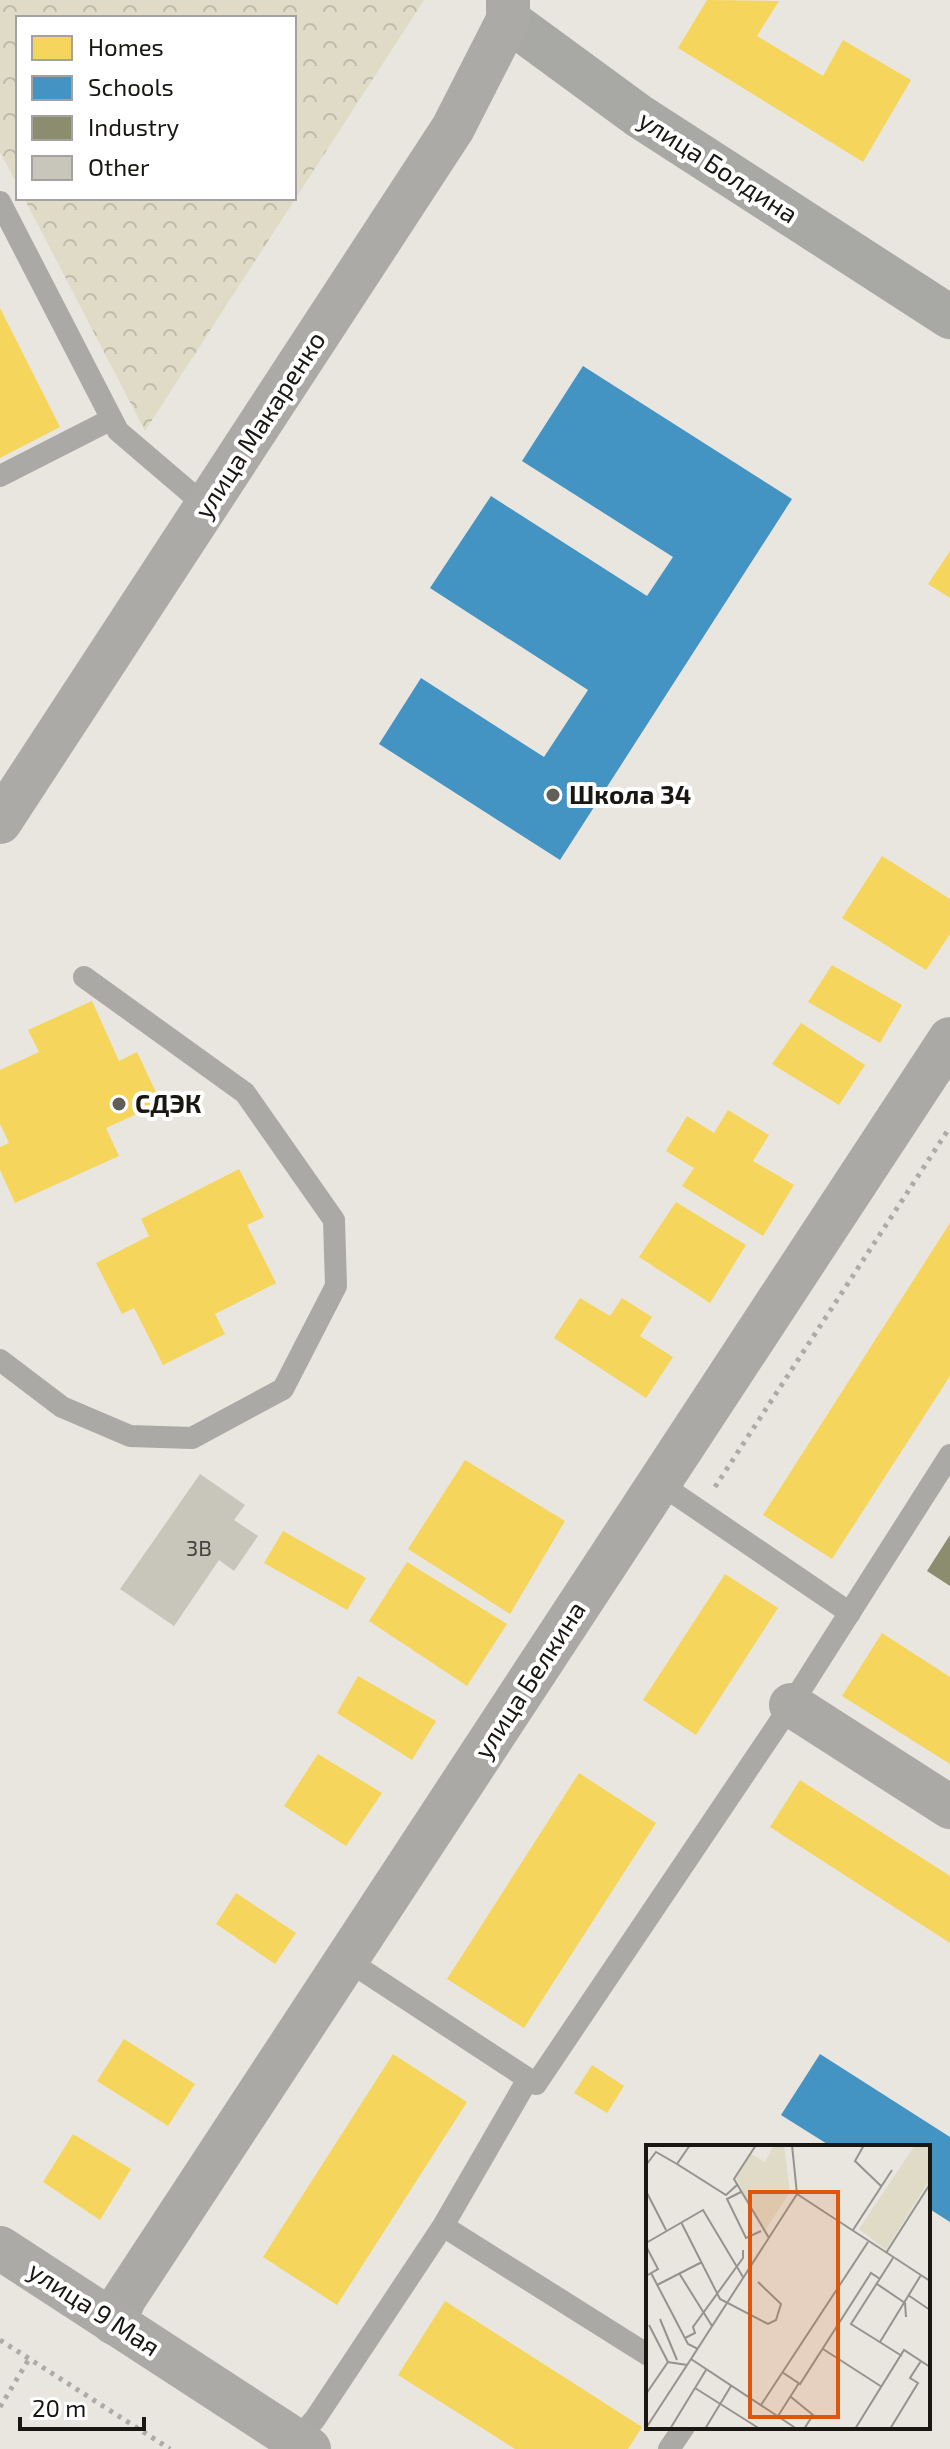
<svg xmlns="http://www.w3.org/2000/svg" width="950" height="2449" font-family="'Exo 2',sans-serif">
	<defs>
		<pattern id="forest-crowns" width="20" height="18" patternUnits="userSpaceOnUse" patternTransform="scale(2)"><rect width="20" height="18" fill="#e0dbc7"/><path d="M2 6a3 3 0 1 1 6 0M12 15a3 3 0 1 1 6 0" fill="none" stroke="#bfbbaa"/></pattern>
	</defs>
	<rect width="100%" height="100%" fill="#e8e6df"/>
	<path fill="url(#forest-crowns)" d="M0,0H424L145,431L24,198H294V18H18V186L0,152Z"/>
	<path fill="#f6d55c" d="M707,0L779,1L757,36L823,76L843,40L911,80L863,162L678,48Z
		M0,308L60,427L0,458Z
		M950,551V598L928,584Z
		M882,856L950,899V934L926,970L842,918Z
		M832,965L902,1005L880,1043L808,1002Z
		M92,1001L119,1061L137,1052L161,1103L106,1128L119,1156L15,1203L0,1170V1147L9,1143L0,1124V1070L39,1052L28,1030Z
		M801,1023L865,1065L839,1105L772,1064Z
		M728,1110L769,1135L753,1161L794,1185L763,1236L682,1186L694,1168L666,1151L687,1116L714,1133Z
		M239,1169L264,1217L247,1225L276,1283L215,1314L225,1334L163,1365L134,1308L122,1314L96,1263L149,1236L141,1219Z
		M676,1202L746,1245L710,1303L639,1257Z
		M950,1223V1376L832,1559L763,1515Z
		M580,1298L610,1316L622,1298L652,1317L640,1336L673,1357L646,1398L554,1338Z
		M465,1460L565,1521L510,1614L408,1549Z
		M283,1531L366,1578L347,1610L264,1563Z
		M407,1562L507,1624L467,1686L369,1621Z
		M725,1574L778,1608L696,1735L643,1700Z
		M882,1633L950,1677V1764L842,1696Z
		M358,1676L436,1721L412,1760L337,1713Z
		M318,1754L382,1793L346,1846L284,1806Z
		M579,1773L656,1823L524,2028L447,1979Z
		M800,1780L950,1876V1943L770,1827Z
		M236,1893L296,1933L275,1964L216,1924Z
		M124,2039L195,2084L168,2126L97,2081Z
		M393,2054L467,2102L337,2305L263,2257Z
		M592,2065L624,2086L607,2113L574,2093Z
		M73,2134L131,2169L100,2220L43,2182Z
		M445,2301L642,2427L628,2449H515L398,2375Z"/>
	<path fill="#4393c3" d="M583,366L792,499L560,860L379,744L421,678L544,757L588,690L430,588L491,496L647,596L673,557L522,461Z
		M820,2054L950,2137V2222L928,2208V2147H832L781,2115Z"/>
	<path fill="#8c8c6e" d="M950,1535V1586L927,1571Z"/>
	<path fill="#c8c5bb" d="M200,1474L245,1505L234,1520L258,1536L234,1571L219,1560L174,1626L120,1589Z"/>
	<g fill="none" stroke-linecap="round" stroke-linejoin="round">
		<path stroke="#acaba8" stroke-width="5" stroke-dasharray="4 6" stroke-linecap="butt" d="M715,1487L950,1127
			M0,2340L170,2449
			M0,2407L29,2359"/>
		<path stroke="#aaa9a5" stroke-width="22" d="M0,202L118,431L207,507
			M0,476L112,419
			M0,1360L62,1407L130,1436L192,1438L283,1389L336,1286L334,1220L245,1093L84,977
			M659,1483L850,1613
			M347,1960L536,2084L791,1705L950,1455
			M443,2226L648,2355
			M296,2441L315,2419L443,2226L528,2079
			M669,2449L684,2427"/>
		<path stroke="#aaa9a5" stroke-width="44" d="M791,1705L950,1807
			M114,2323L124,2299L950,1039"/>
		<path stroke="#a8a8a4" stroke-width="44" d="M508,20L639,116L950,317"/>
		<path stroke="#acaaa7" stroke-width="44" d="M0,822L453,128L508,20V0
			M0,2248L309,2449"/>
	</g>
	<g fill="#615f5a" stroke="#fff" stroke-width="3">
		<circle cx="553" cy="795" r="8"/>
		<circle cx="119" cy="1104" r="8"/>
	</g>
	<g text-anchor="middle" stroke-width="8" stroke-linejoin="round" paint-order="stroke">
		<g font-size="22" fill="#44423c">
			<text x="199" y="1556">3В</text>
		</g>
		<g font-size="26" fill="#181712" stroke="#fff">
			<text transform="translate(718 167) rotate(33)" y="9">улица Болдина</text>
			<text transform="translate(260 425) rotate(-57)" y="9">улица Макаренко</text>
			<text transform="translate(530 1680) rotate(-57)" y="9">улица Белкина</text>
			<text transform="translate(94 2309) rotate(33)" y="9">улица 9 Мая</text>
		</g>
		<g font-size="26" font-weight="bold" fill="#181712" stroke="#fff" text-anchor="start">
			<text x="569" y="804">Школа 34</text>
			<text x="135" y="1113">СДЭК</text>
		</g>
	</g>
	<g transform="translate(646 2145)">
		<rect width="284" height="284" fill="#e8e6df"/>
		<path d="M128,0H138L144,47L118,87L90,33L105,9L119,17ZM269,0H284V34L240,105L213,84Z" fill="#e0dbc7"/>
		<path fill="none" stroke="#95938d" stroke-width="2" d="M44,0L31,19L80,50L91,40M110,0L88,34L123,93M146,0L151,49L45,214L151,284M218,0L209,16L235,41M0,20L10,7L31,19M0,46L20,85M95,47L81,54L100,93L115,86M151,49L284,136M35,77L74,154L122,179L130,175L135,159L112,137M207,85L246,25M0,98L57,65L97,132M0,101L12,124L0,131M240,108L284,39M247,113L205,179L256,211M5,128L42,199L52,204M33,128L66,181M231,139L259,158L260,172M11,140L56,117M262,150L284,165M14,174L31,215M3,180L22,217L41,220M39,193L49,188L47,182L97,113V105M234,197L275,130M177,204L236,242M136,227L154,239L225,128L234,134M49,243L114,284M0,249L22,217M145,252L167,270L158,284M115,260L222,97M132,271L153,238M0,283L45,214M24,284L60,225M59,284L85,241M209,284L258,205L284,222M244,284L272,238L264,233L275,216"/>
		<path fill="#de560c" fill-opacity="0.15" stroke="#de560c" stroke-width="4" d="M104,47H192V272H104Z"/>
		<rect width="284" height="284" fill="none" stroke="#181712" stroke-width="4"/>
	</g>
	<rect x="16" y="16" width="280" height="184" fill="#ffffff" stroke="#a3a2a0" stroke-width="2"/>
	<rect x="32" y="36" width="40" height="24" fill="#f6d55c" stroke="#a3a2a0" stroke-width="2"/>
	<text x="88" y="56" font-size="24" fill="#181712">Homes</text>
	<rect x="32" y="76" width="40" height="24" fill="#4393c3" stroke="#a3a2a0" stroke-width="2"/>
	<text x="88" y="96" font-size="24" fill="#181712">Schools</text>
	<rect x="32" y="116" width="40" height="24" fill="#8c8c6e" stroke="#a3a2a0" stroke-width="2"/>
	<text x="88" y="136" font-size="24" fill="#181712">Industry</text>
	<rect x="32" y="156" width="40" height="24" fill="#c8c5bb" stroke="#a3a2a0" stroke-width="2"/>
	<text x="88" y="176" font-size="24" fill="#181712">Other</text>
	<path d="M20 2417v12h124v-12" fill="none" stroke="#181712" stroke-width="4"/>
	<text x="32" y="2417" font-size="24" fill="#181712" stroke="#ffffff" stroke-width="6" paint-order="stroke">20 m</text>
</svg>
